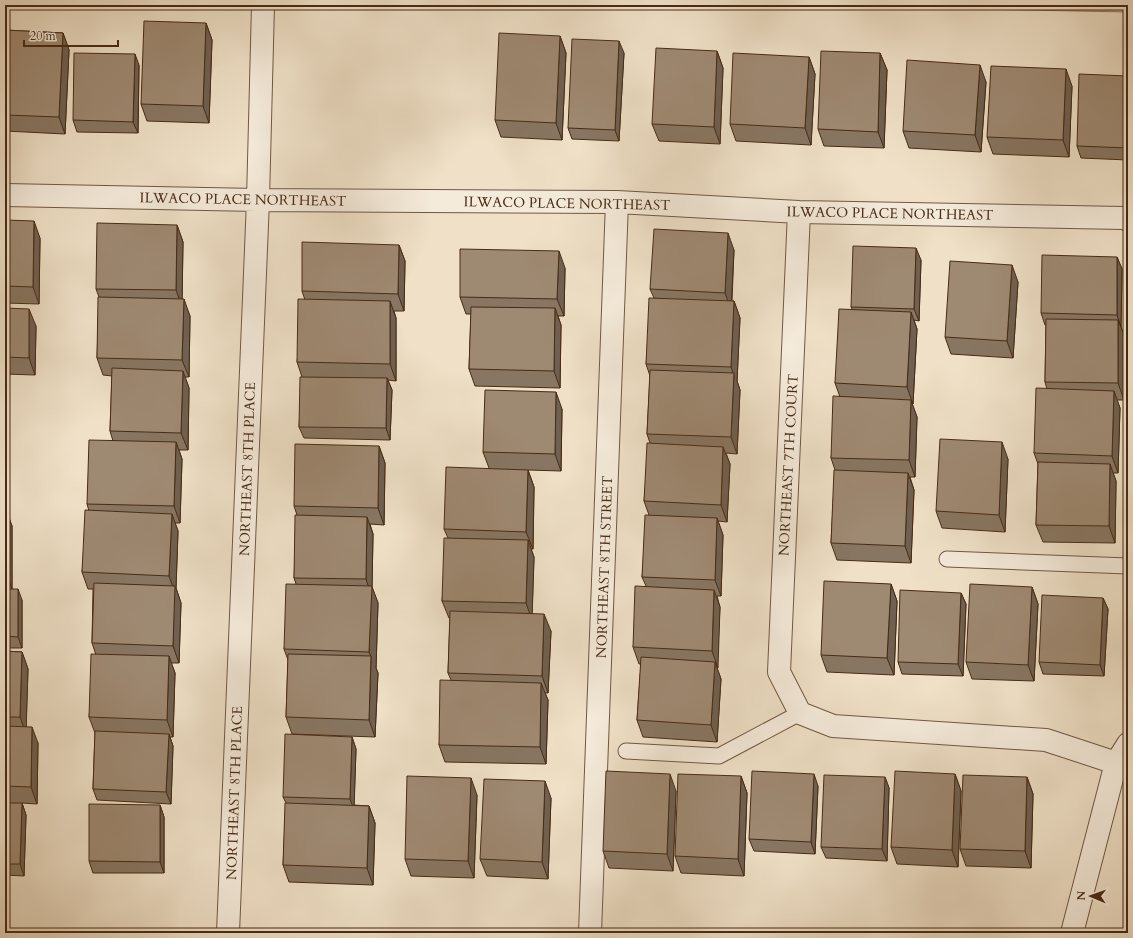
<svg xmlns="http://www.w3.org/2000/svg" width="1133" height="938" font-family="Cardo,serif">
	<rect width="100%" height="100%" fill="#efe0c7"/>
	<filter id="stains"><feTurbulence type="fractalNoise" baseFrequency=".005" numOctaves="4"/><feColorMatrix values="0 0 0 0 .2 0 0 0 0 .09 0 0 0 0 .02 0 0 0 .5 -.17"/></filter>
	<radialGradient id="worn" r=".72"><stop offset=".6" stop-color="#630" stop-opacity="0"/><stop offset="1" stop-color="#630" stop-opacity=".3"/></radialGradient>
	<path fill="#d2c1a9" stroke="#8c765f" d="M774,5H1128V12Z"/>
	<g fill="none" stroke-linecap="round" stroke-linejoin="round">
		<defs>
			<path id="lane" d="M947,559L1128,566
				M626,751L719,756L800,713"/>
			<path id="street" d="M5,195L258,200L617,202L799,212L1124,218L1128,220
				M799,212L779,672L800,713L833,726L1046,740L1116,763
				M228,933L258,200L263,5
				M590,933L617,202
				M1072,933L1116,763L1128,744"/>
		</defs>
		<use href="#lane" stroke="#715842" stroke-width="17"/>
		<use href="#street" stroke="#715842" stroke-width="24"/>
		<use href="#lane" stroke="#f5ebdb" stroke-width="15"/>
		<use href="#street" stroke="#f5ebdb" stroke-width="22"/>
	</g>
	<path fill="#887662" stroke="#472b15" d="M206,23L212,40L209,123L147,121L141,104Z
		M5,30L63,33L69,50L65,134L5,131Z
		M560,36L566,53L562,140L501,137L495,120Z
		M717,51L723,68L720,144L659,141L652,124Z
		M624,53L619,141L572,139L568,128Z
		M880,53L887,70L884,148L824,146L818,129Z
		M809,57L815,74L811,145L736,141L730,124Z
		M139,65L138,133L77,132L73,120Z
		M1128,76V160L1081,158L1077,146Z
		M986,82L981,152L909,148L903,131Z
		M1072,86L1069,157L993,154L987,137Z
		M5,220L40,238L39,304L5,303Z
		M177,225L183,242L182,299L190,316L189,377H185L189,388L188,450H179L182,459L180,523H175L178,531L176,588L181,603L179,663H171L175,673L173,737H170L173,746L171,804L97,800L93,789L95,733L89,717L96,655L92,643L93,589H88L82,572L89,511L87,504L113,441L110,431L112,376L103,375L97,358L99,297L96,289Z
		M399,245L405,261L404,311H394L396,318V381L388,380L392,390L390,440L304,438L299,427L302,377L297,362L305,300L302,291Z
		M734,250L732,301H734L740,318L737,381L740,390L737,454L726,453L730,464L727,522L718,521L723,535L721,596H717L720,607L717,668L721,679L717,742L643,737L637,720L641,664H639L633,647L646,586L642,577L649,515L644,501L650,443L647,434L650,376L646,364L654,298L650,289Z
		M1117,257L1122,269L1121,327L1125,337L1124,400H1117L1120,408L1118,473H1113L1116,481L1115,543L1043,542L1036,525L1038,464L1034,453L1047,389L1045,382L1046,325H1045L1041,313Z
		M921,260L919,321L914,320L917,329L913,404H912L917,417L915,477H910L914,490L911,563L837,560L831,543L835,470L831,458L840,397L835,383L852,309L851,307Z
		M565,268L564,316H558L561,325L560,388L475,386L469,369L471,314H466L460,297Z
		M1018,282L1013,358L951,354L945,337Z
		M5,308L36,326L35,375L5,374Z
		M562,409L561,471L528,470L534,487L533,549H531L534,557L532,614L551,631L548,693H545L548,700L546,764L445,762L439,745L451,680L448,673L450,618H449L442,601L448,538L444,529L489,468L483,452Z
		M379,446L385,463L384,525L370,524L373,534L372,587L378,603L376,668L378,673L375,737L292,734L286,717L288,660L284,649L296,584L294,578L297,515L294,506Z
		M5,450L7,456L5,509L12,526V589L22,600V648H5Z
		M1008,459L1005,532L942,528L936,511Z
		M891,584L897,601L894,675L827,672L821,655Z
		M1032,587L1038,604L1034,681L972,679L966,662Z
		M961,593L966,604L963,676L902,674L898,662Z
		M1103,598L1108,609L1104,676L1043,674L1039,662Z
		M5,651L22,652L28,669L26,726L38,743L37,804L22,803L26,815L24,876L5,875Z
		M352,737L356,749L354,805L369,806L375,823L373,885L289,882L283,865L286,803L283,797Z
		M955,774L961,791L958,867L897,864L891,847Z
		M741,776L747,793L744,876L681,873L675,856Z
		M885,777L889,788L887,861L826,858L821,847Z
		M1027,777L1033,794L1031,868L966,866L960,849Z
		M818,786L815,854L754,851L749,839Z
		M676,791L673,871L609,868L603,851Z
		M477,795L474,878L411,876L405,859Z
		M551,798L548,879L487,876L480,859Z
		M160,805L164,817V873H93L89,861Z"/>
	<path fill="#6f6050" stroke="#472b15" d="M206,23L212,40L209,123L203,106Z
		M63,33L69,50L65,134L59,117Z
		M560,36L566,53L562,140L556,123Z
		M619,41L624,53L619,141L615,130Z
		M717,51L723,68L720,144L714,127Z
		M880,53L887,70L884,148L878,132Z
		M135,54L139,65L138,133L133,122Z
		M809,57L815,74L811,145L805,128Z
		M980,65L986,82L981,152L975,135Z
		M1066,69L1072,86L1069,157L1063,140Z
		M34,221L40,238L39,304L33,287Z
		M177,225L183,242L182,307L176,290Z
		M728,233L734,250L731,310L725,293Z
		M399,245L405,261L404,311L398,294Z
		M916,248L921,260L919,321L914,309Z
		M559,251L565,268L564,316L557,299Z
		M1117,257L1122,269L1121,327L1117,315Z
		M1012,265L1018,282L1013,358L1007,341Z
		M184,299L190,316L189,377L182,360Z
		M390,301L396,318V381L390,364Z
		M734,301L740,318L737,381L740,390L737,454L731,437L734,376L731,367Z
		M555,308L561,325L560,388L554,371Z
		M29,309L36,326L35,375L29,358Z
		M911,312L917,329L913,404L907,387Z
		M1118,320L1125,337L1124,400L1118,383Z
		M183,371L189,388L188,450L181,433Z
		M387,378L392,390L390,440L386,428Z
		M5,379L6,383L5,446Z
		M1114,391L1120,408L1118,473L1112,456Z
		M556,392L562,409L561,471L555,454Z
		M911,400L917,417L915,477L909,460Z
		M176,442L182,459L180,523L174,506Z
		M1002,442L1008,459L1005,532L999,515Z
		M379,446L385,463L384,525L378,508Z
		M723,447L730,464L727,522L721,505Z
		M5,450L7,456L5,514Z
		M1110,464L1116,481L1115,543L1109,526Z
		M528,470L534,487L533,549L526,532Z
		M908,473L914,490L911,563L905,546Z
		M6,509L12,526V589L6,572Z
		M172,514L178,531L176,588L181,603L179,663L173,646L174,590L169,576Z
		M367,517L373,534L372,587L378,603L376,668L378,673L375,737L369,720L371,657L369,652L371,595L366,579Z
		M717,518L723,535L721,596L715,580Z
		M528,540L534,557L532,620L526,603Z
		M891,584L897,601L894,675L887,658Z
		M1032,587L1038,604L1034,681L1028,665Z
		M18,589L22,600V648L18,637Z
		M714,590L720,607L718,668L712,651Z
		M961,593L966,604L963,676L958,664Z
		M1103,598L1108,609L1104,676L1100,665Z
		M544,614L551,631L548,693L542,676Z
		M22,652L28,669L26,734L20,717Z
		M169,656L175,673L173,737L167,720Z
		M715,662L721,679L717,742L711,725Z
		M541,683L548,700L546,764L540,747Z
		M32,727L38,743L37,804L31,787Z
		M169,734L173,746L171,804L166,792Z
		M352,737L356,749L354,810L350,799Z
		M670,774L676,791L673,871L667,854Z
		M814,774L818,786L815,854L811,842Z
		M955,774L961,791L958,867L952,850Z
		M741,776L747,793L744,876L738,859Z
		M885,777L889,788L887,861L882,849Z
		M1027,777L1033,794L1031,868L1025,851Z
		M471,778L477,795L474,878L468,861Z
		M545,781L551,798L548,879L542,862Z
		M22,803L26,815L24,876L20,864Z
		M160,805L164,817V873L160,862Z
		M369,806L375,823L373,885L367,868Z"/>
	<path fill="#9e8972" stroke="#472b15" d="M144,21L206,23L203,106L141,104Z
		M5,30L63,33L59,117L5,115Z
		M499,33L560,36L556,123L495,120Z
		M572,39L619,41L615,130L568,128Z
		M656,48L717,51L714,127L652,124Z
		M821,51L880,53L878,132L818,129Z
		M74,53L135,54L133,122L73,120Z
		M733,53L809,57L805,128L730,124Z
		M907,60L980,65L975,135L903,131Z
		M991,66L1066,69L1063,140L987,137Z
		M1079,74L1128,76V148L1077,146Z
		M5,220L34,221L33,287L5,286Z
		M97,223L177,225L176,290L96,289Z
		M654,229L728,233L725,293L650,289Z
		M302,242L399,245L398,294L302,291Z
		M853,246L916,248L914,309L851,307Z
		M460,249L559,251L557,299L460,297Z
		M1042,255L1117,257V315L1041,313Z
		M950,261L1012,265L1007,341L945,337Z
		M98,297L184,299L182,360L97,358Z
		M649,298L734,301L731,367L646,364Z
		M298,299L390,301V364L297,362Z
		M471,307L555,308L554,371L469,369Z
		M5,308L29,309V358L5,357Z
		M839,309L911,312L907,387L835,383Z
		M1046,319L1118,320V383L1045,382Z
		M112,368L183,371L181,433L110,431Z
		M650,370L734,373L731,437L647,434Z
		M300,377L387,378L386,428L299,427Z
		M1036,388L1114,391L1112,456L1034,453Z
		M485,390L556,392L555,454L483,452Z
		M833,396L911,400L909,460L831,458Z
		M940,439L1002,442L999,515L936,511Z
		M89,440L176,442L174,506L87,504Z
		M647,443L723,447L721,505L644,501Z
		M295,444L379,446L378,508L294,506Z
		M1038,462L1110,464L1109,526L1036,525Z
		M446,467L528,470L526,532L444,529Z
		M834,470L908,473L905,546L831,543Z
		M5,509H6V572H5Z
		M85,510L172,514L169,576L82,572Z
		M295,515L367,517L366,579L294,578Z
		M645,515L717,518L715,580L642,577Z
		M444,538L528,540L526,603L442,601Z
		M824,581L891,584L887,658L821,655Z
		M94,583L175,586L173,646L92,643Z
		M286,584L372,586L369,652L284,649Z
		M970,584L1032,587L1028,665L966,662Z
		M635,586L714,590L712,651L633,647Z
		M5,589H18V637L5,636Z
		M900,590L961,593L958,664L898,662Z
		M1042,595L1103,598L1100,665L1039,662Z
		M450,611L544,614L542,676L448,673Z
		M5,651L22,652L20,717H5Z
		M91,654L169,656L167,720L89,717Z
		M288,654L371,656L369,720L286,717Z
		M641,657L715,662L711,725L637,720Z
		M440,680L541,683L540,747L439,745Z
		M5,726L32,727L31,787L5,786Z
		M95,731L169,734L166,792L93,789Z
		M285,734L352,737L350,799L283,797Z
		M606,771L670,774L667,854L603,851Z
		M752,771L814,774L811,842L749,839Z
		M895,771L955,774L952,850L891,847Z
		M678,774L741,776L738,859L675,856Z
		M824,775L885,777L882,849L821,847Z
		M963,775L1027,777L1025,851L960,849Z
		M407,776L471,778L468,861L405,859Z
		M484,779L545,781L542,862L480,859Z
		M5,803H22L20,864H5Z
		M285,803L369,806L367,868L283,865Z
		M89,804L160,805V862L89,861Z"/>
	<g text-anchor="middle" stroke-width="3" stroke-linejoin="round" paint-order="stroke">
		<g font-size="14" fill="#472b15" stroke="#f5ebdb">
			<text transform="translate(243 199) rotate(1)" y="5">ILWACO PLACE NORTHEAST</text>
			<text transform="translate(567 203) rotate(1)" y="5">ILWACO PLACE NORTHEAST</text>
			<text transform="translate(890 213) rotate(1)" y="5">ILWACO PLACE NORTHEAST</text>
			<text transform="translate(788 465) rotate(-87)" y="5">NORTHEAST 7TH COURT</text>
			<text transform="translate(247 469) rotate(-88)" y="5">NORTHEAST 8TH PLACE</text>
			<text transform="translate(604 567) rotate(-88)" y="5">NORTHEAST 8TH STREET</text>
			<text transform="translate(234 793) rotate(-88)" y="5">NORTHEAST 8TH PLACE</text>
		</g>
	</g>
	<rect width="1133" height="938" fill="none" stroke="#efe0c7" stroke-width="20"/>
	<rect x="6" y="6" width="1121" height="926" fill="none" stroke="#472b15" stroke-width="2"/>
	<rect x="10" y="10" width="1113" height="918" fill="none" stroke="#472b15"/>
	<g transform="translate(1091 896) rotate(272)" stroke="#f5ebdb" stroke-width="3" paint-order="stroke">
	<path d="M0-3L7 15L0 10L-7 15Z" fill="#472b15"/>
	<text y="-6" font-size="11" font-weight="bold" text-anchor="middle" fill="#472b15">N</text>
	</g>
	<path d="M24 40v6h94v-6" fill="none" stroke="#472b15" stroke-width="2"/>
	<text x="30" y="40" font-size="12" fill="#472b15" stroke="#f5ebdb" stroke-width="3" paint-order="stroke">20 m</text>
	<rect width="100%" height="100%" filter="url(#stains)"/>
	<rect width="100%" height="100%" fill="url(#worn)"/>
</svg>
